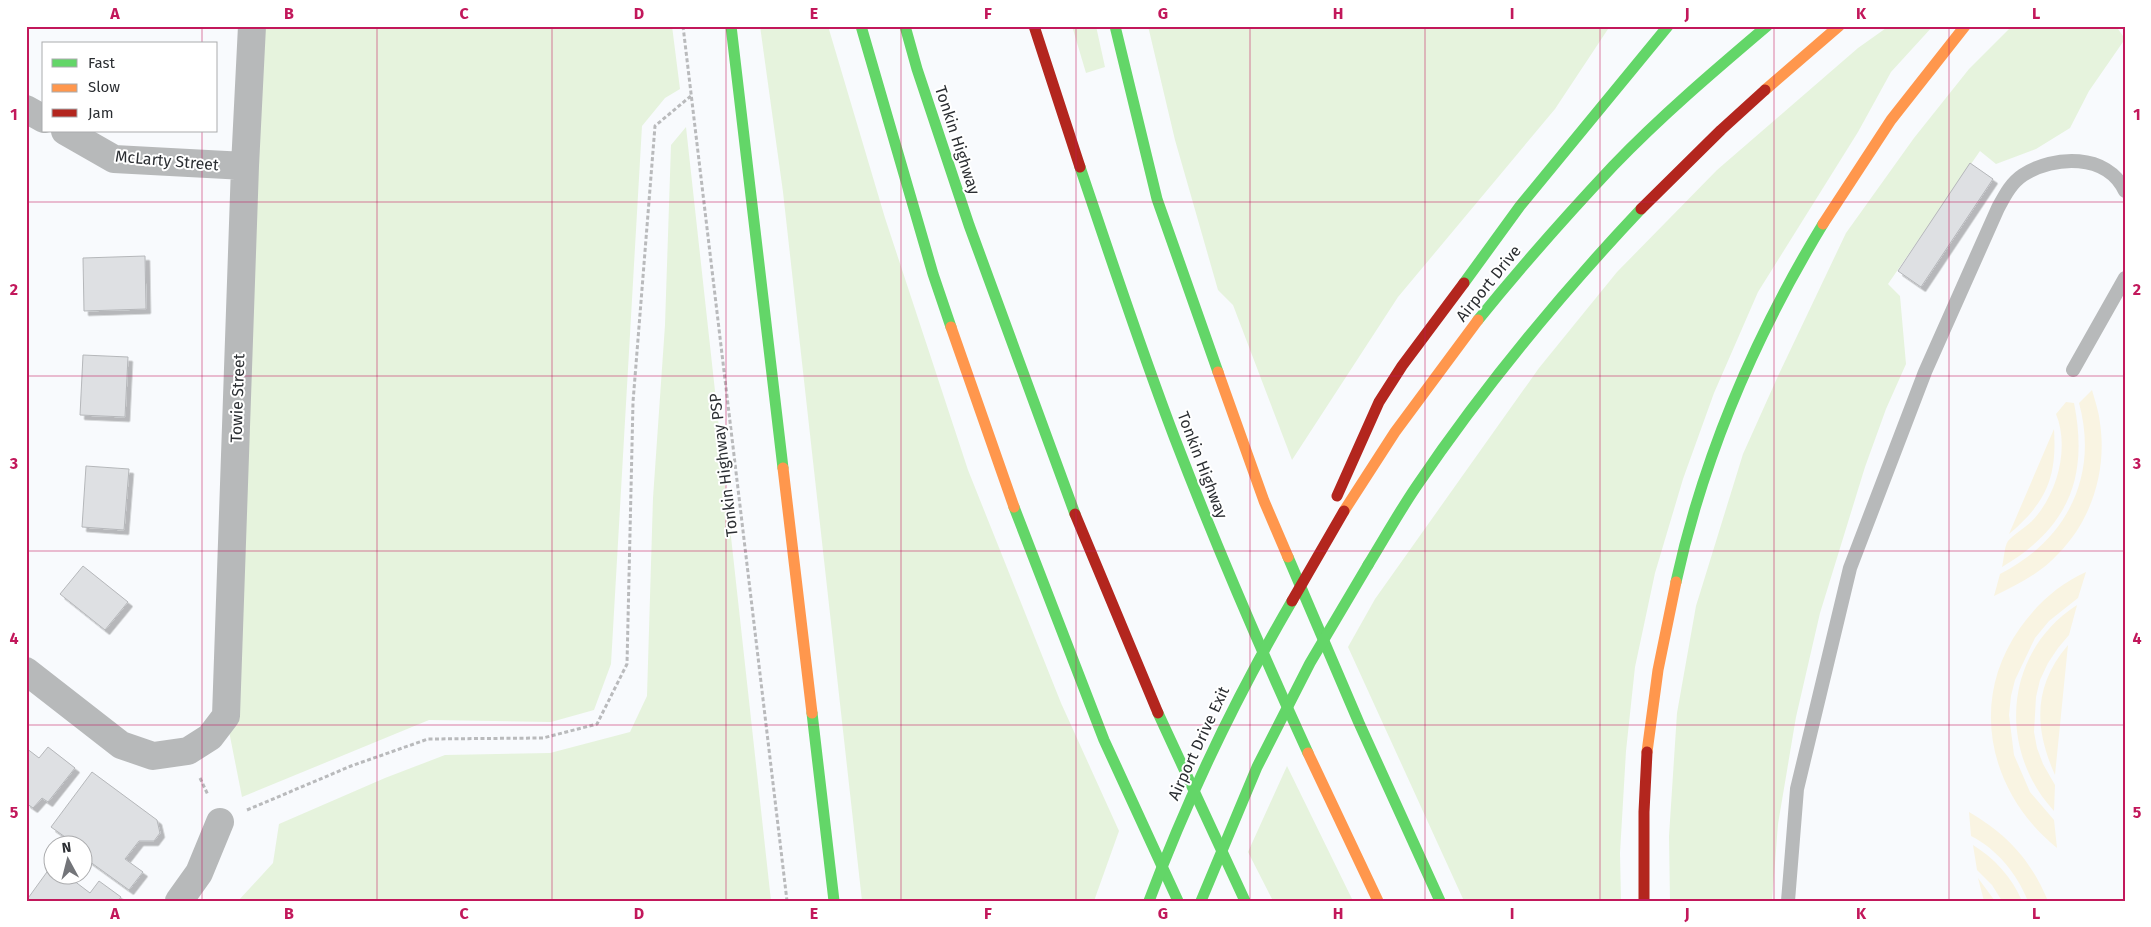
<svg xmlns="http://www.w3.org/2000/svg" width="2151" height="927" font-family="'Fira Sans',sans-serif">
	<defs>
		<filter id="shadow"><feDropShadow dx="4.5" dy="4.5" stdDeviation="0" flood-color="#0004"/></filter>
	</defs>
	<rect width="100%" height="100%" fill="#f8fafd"/>
	<path fill="#e6f3dd" d="M252,26H672L680,89L665,98L642,126L611,664L594,710L551,722L429,720L242,797L226,716Z
		M760,26H828L885,218L968,470L1061,703L1119,831L1094,901H862L783,192Z
		M1072,26H1096L1105,67L1086,73Z
		M1148,26H1610L1555,109L1398,297L1292,460L1233,305L1218,290L1175,140Z
		M1889,26H1933L1891,72L1858,132L1758,292L1714,393L1683,479L1655,573L1635,667L1626,751L1620,853L1621,901H1464L1348,647L1375,599L1539,368L1617,272L1717,170L1858,48Z
		M2012,26H2116L2125,39L2089,91L2070,128L2036,149L1996,164L1980,151L1888,284L1900,296L1906,364L1886,409L1865,467L1820,613L1796,717L1778,824L1772,901H1670L1669,836L1677,713L1696,606L1743,454L1778,376L1846,233L1914,138L1969,69Z
		M686,127L771,901H238L273,863L279,824L385,778L445,755L550,753L630,732L647,696L653,498L665,325L671,145Z
		M1287,766L1353,901H1273L1248,852Z"/>
	<path fill="#f9f4e2" d="M2092,390C2095,401 2099,412 2100,423C2107,470 2092,520 2058,554C2041,573 2017,585 1994,596L2000,574C2067,540 2099,476 2079,403Z
		M2066,402L2074,403C2089,478 2068,528 2002,567C2004,560 2004,547 2008,541C2014,534 2025,528 2032,521C2057,495 2070,448 2056,414Z
		M2054,429C2057,477 2047,502 2009,534Z
		M2086,572L2078,598L2049,621L2035,638L2015,680L2011,696L2009,715L2014,755L2030,792L2054,820L2057,848C1989,793 1968,701 2020,628C2038,603 2059,584 2086,572Z
		M2077,605L2069,635L2058,648L2048,663L2040,680L2036,697L2034,732L2037,748L2043,764L2055,785L2054,811C1997,749 2004,652 2077,605Z
		M2068,645L2055,775C2034,728 2033,686 2068,645Z
		M1969,812C2008,835 2030,859 2048,901H2028C2017,874 1997,849 1971,836Z
		M1973,845C1994,858 2012,877 2022,901H2002L1992,885L1977,870Z
		M1978,878L1995,901H1984Z"/>
	<path fill="#dee0e3" stroke="#b5b7ba" filter="url(#shadow)" d="M1970,163L1993,179L1921,287L1898,271Z
		M145,256L146,309L84,311L83,258Z
		M83,355L128,357L125,417L80,415Z
		M86,466L129,469L124,530L82,527Z
		M83,566L128,602L105,630L60,594Z
		M48,747L75,768L48,802L42,798L33,808L26,803V748L39,758Z
		M92,772L157,820L160,833L154,841H139L125,859L143,872L129,890L82,856V844H75L51,827Z
		M52,865V874H65L90,893L99,881L121,897L118,901H26Z"/>
	<g fill="none" stroke-linecap="round" stroke-linejoin="round">
		<path stroke="#b9babc" stroke-width="3" stroke-dasharray="4 2.5" stroke-linecap="butt" d="M683,26L787,901
			M200,778L208,795
			M247,810L351,766L428,739L543,738L597,724L627,664L633,402L655,126L692,95"/>
		<path stroke="#b7b9ba" stroke-width="14" d="M2073,370L2125,278
			M1788,901L1797,789L1850,568L1925,372L1998,208C2005,195 2011,183 2023,175C2054,155 2107,153 2125,191"/>
		<path stroke="#b7b9ba" stroke-width="28" d="M26,109L44,119
			M65,131L114,159L245,166
			M26,671L121,745L153,756L188,751L210,737L226,716L245,166L252,26
			M179,901L199,873L220,822"/>
		<path stroke="#63d668" stroke-width="11" d="M731,26L783,468
			M861,26L933,274L951,327
			M905,26L917,69L969,225L1075,514
			M1115,26L1157,199L1218,372
			M1080,167C1111,259 1141,350 1175,439C1216,546 1261,650 1308,753
			M1464,283L1520,206L1668,26
			M1478,320C1521,267 1566,216 1613,166C1661,116 1714,71 1767,26
			M1014,507L1104,740L1178,901
			M1288,557L1359,723L1440,901
			M1368,565C1384,539 1399,512 1416,487C1483,388 1559,296 1641,209
			M1676,582C1704,454 1755,336 1823,224
			M812,713L834,901
			M1158,713L1245,901"/>
		<path stroke="#ff974d" stroke-width="11" d="M1765,90L1839,26
			M1823,224L1891,120L1965,26
			M951,327L1014,507
			M1218,372L1264,501L1288,557
			M783,468L812,713
			M1344,511L1395,432L1478,320
			M1647,752L1658,670L1676,582
			M1308,753L1378,901"/>
		<path stroke="#b3261e" stroke-width="11" d="M1034,26L1080,167
			M1641,209L1721,130L1765,90
			M1337,496L1379,402L1402,366L1464,283
			M1075,514L1158,713
			M1644,901V812L1647,752"/>
		<path stroke="#63d668" stroke-width="11" d="M1149,901C1188,797 1236,697 1292,601
			M1201,901L1257,767L1310,663L1368,565"/>
		<path stroke="#b3261e" stroke-width="11" d="M1292,601L1344,511"/>
	</g>
	<path fill="none" stroke="#c2185b" stroke-width="1" stroke-opacity="0.55" d="M202,26V44M377,26V901M552,26V901M726,26V901M901,26V901M1076,26V901M1250,26V901M1425,26V901M1600,26V901M1774,26V901M1949,26V901M202,131V901M26,202H2125M26,376H2125M26,551H2125M26,725H2125"/>
	<g text-anchor="middle" stroke-width="4" stroke-linejoin="round" paint-order="stroke">
		<g font-size="16" fill="#2b2e32" stroke="#fff">
			<text transform="translate(958 140) rotate(72)" y="6">Tonkin Highway</text>
			<text transform="translate(167 160) rotate(5)" y="6">McLarty Street</text>
			<text transform="translate(1488 283) rotate(-51)" y="6">Airport Drive</text>
			<text transform="translate(237 398) rotate(-88)" y="6">Towie Street</text>
			<text transform="translate(723 465) rotate(-97)" y="6">Tonkin Highway PSP</text>
			<text transform="translate(1203 465) rotate(69)" y="6">Tonkin Highway</text>
			<text transform="translate(1198 743) rotate(-65)" y="6">Airport Drive Exit</text>
		</g>
	</g>
	<rect width="2151" height="927" fill="none" stroke="#ffffff" stroke-width="55"/>
	<rect x="42" y="42" width="175" height="90" fill="#ffffff" stroke="#aaabad"/>
	<rect x="52" y="59" width="25" height="8" fill="#63d668" stroke="#aaabad"/>
	<text x="88" y="68" font-size="15" fill="#2b2e32">Fast</text>
	<rect x="52" y="84" width="25" height="8" fill="#ff974d" stroke="#aaabad"/>
	<text x="88" y="92" font-size="15" fill="#2b2e32">Slow</text>
	<rect x="52" y="109" width="25" height="8" fill="#b3261e" stroke="#aaabad"/>
	<text x="88" y="118" font-size="15" fill="#2b2e32">Jam</text>
	<g transform="translate(68 860) rotate(353)"><circle r="24" fill="#ffffff" stroke="#aaabad"/>
	<path d="M0-4L9 19L0 12L-9 19Z" fill="#737579"/>
	<text y="-8" font-size="14" font-weight="bold" text-anchor="middle" fill="#2b2e32">N</text>
	</g>
	<rect x="28" y="28" width="2096" height="872" fill="none" stroke="#c2185b" stroke-width="2"/>
	<g font-size="16" text-anchor="middle" font-weight="bold" fill="#c2185b">
		<text x="115" y="19">A</text>
		<text x="289" y="19">B</text>
		<text x="464" y="19">C</text>
		<text x="639" y="19">D</text>
		<text x="814" y="19">E</text>
		<text x="988" y="19">F</text>
		<text x="1163" y="19">G</text>
		<text x="1338" y="19">H</text>
		<text x="1512" y="19">I</text>
		<text x="1687" y="19">J</text>
		<text x="1861" y="19">K</text>
		<text x="2036" y="19">L</text>
		<text x="14" y="120">1</text>
		<text x="2137" y="120">1</text>
		<text x="14" y="295">2</text>
		<text x="2137" y="295">2</text>
		<text x="14" y="469">3</text>
		<text x="2137" y="469">3</text>
		<text x="14" y="644">4</text>
		<text x="2137" y="644">4</text>
		<text x="14" y="818">5</text>
		<text x="2137" y="818">5</text>
		<text x="115" y="919">A</text>
		<text x="289" y="919">B</text>
		<text x="464" y="919">C</text>
		<text x="639" y="919">D</text>
		<text x="814" y="919">E</text>
		<text x="988" y="919">F</text>
		<text x="1163" y="919">G</text>
		<text x="1338" y="919">H</text>
		<text x="1512" y="919">I</text>
		<text x="1687" y="919">J</text>
		<text x="1861" y="919">K</text>
		<text x="2036" y="919">L</text>
	</g>
</svg>
